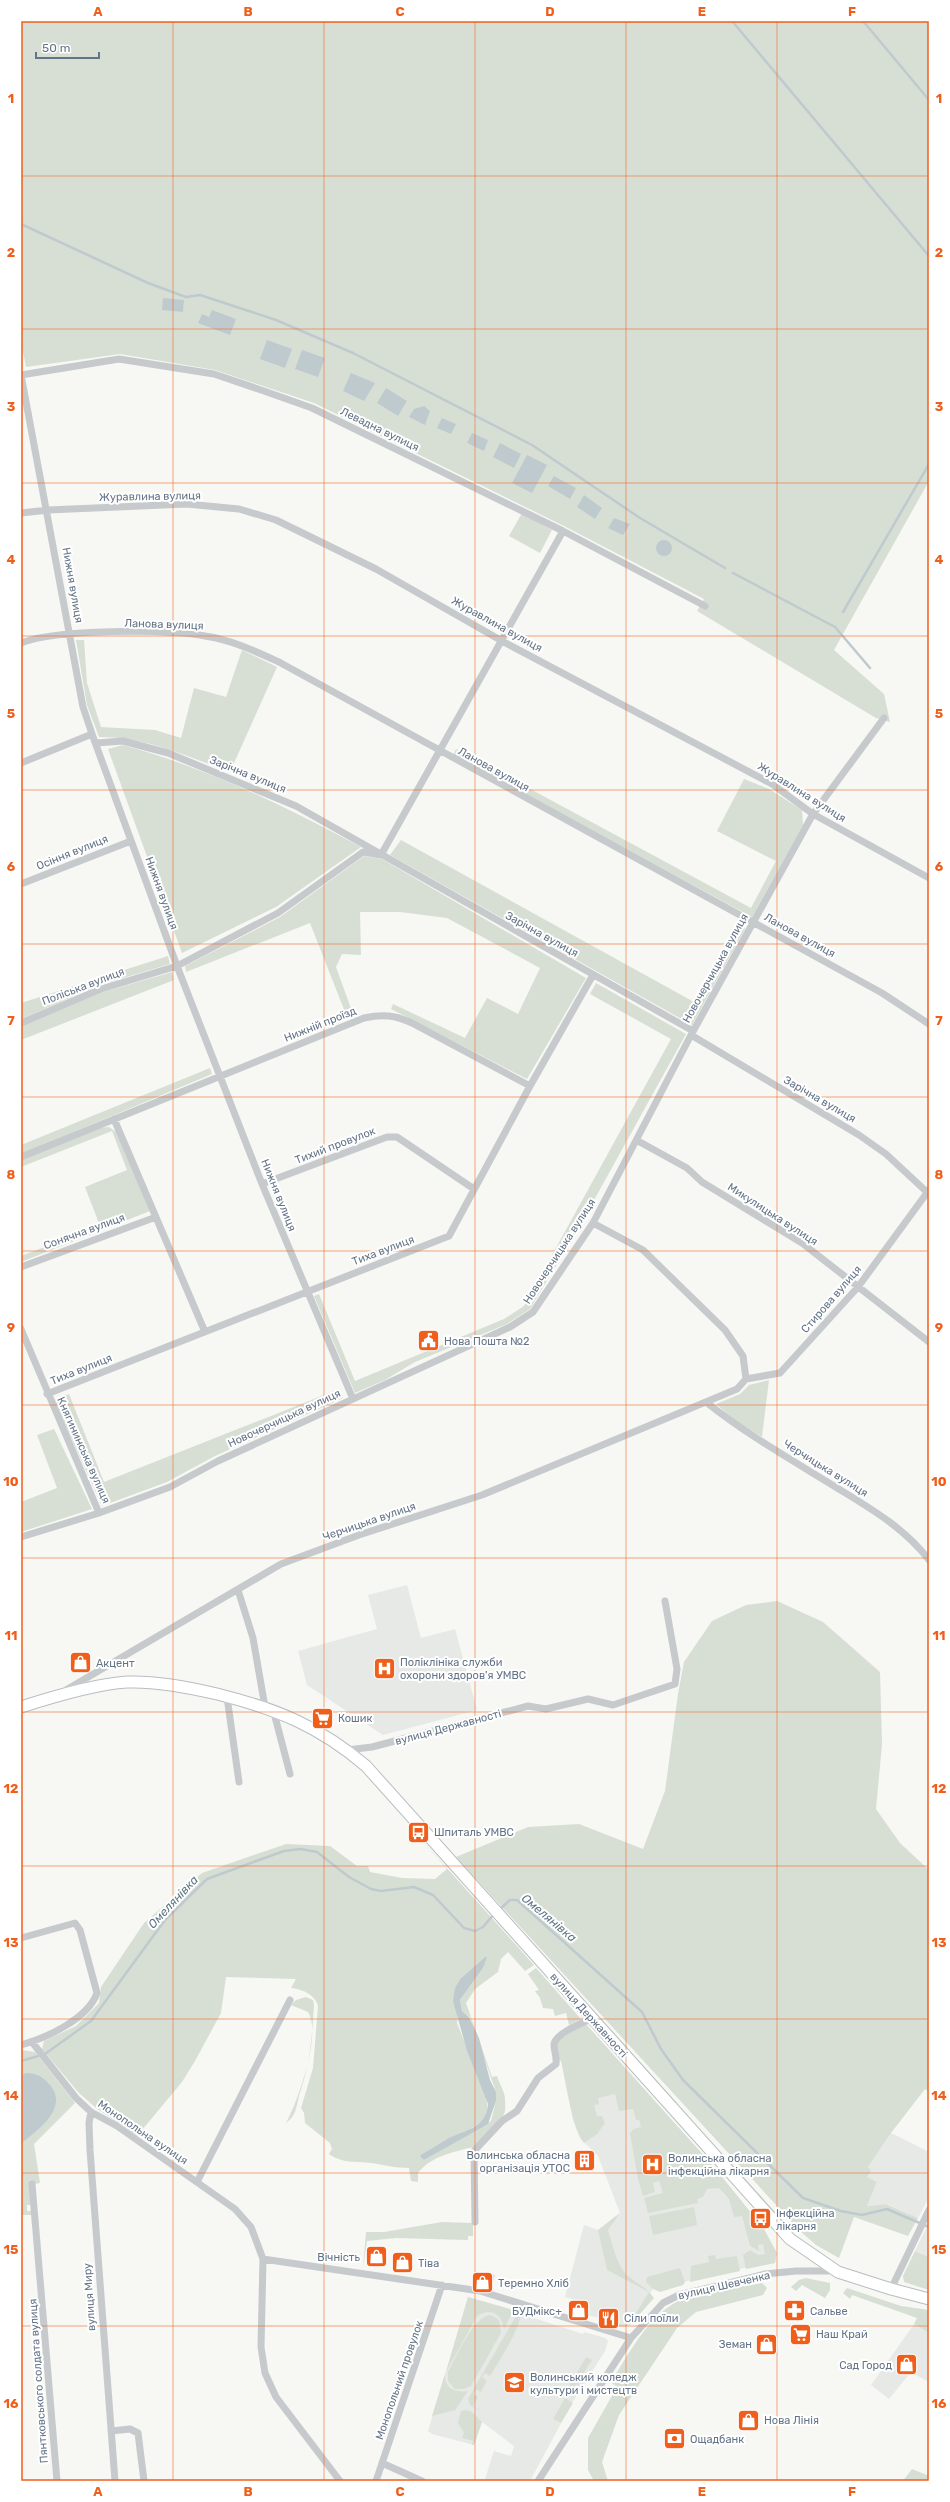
<svg xmlns="http://www.w3.org/2000/svg" width="950" height="2502" font-family="Rubik,sans-serif">
	<rect width="100%" height="100%" fill="#f7f7f3"/>
	<path fill="#e7e9e7" d="M407,1585L421,1638L455,1629L477,1710L383,1735L307,1685L298,1651L377,1629L368,1595Z
		M559,2041L724,2185L775,2261L653,2289L628,2326L573,2311L576,2300L565,2297L584,2225L598,2230L620,2213L598,2156L580,2138L573,2120Z
		M891,2133L929,2152V2197L918,2218L887,2204L867,2206L877,2182L867,2178L868,2167Z
		M929,2222V2257L915,2251Z
		M468,2297L583,2334L584,2332L605,2338L608,2341L605,2351L572,2403L530,2481H491L485,2479L494,2451L511,2456L514,2446L482,2422L474,2445L432,2434L428,2431Z
		M914,2324L929,2333V2382L911,2372L889,2399L871,2385Z"/>
	<path fill="#d7dfd4" fill-rule="evenodd" d="M21,21H929V481L834,650L884,694L890,722L876,718L697,611L704,599L566,527L314,403L215,370L120,354L26,367L21,342Z
		M522,513L552,530L540,553L509,536Z
		M76,640H84L87,683L101,727L155,730L181,738L194,688L226,697L242,650L277,667L230,772C187,756 145,737 99,737L87,705Z
		M123,745C207,768 285,806 361,847L276,907L182,953L108,749Z
		M456,749L751,908L776,861L717,831L744,779L769,789L802,810L803,825L752,917L453,755Z
		M401,840L694,1002L742,921L745,929L692,1025L390,855Z
		M364,856L382,859L586,978L527,1079L391,1009L393,1004L465,1038L487,998L518,1014L540,968L447,918L400,912H360L361,955L342,954L336,967L353,1014L347,1017L310,923L186,972L185,966L280,917Z
		M168,956L170,964L100,985L21,1019V1003Z
		M172,972L174,980L21,1040V1026L103,992Z
		M596,983L686,1034L578,1229L530,1309L507,1324L415,1362L385,1380L355,1393L314,1296L319,1294L355,1381L504,1319L524,1306L671,1039L590,994Z
		M210,1068L212,1074L21,1154V1145Z
		M109,1127L116,1132L150,1211L21,1262V1256L100,1226L85,1187L127,1170L112,1131L21,1167V1160L99,1128Z
		M769,1380L762,1437L736,1421L716,1404L740,1394L749,1385Z
		M339,1389L343,1398L215,1456L167,1482L102,1506L54,1400L69,1394L104,1482Z
		M54,1429L92,1509L21,1532V1502L57,1488L37,1435Z
		M777,1601L823,1622L880,1672L882,1744L876,1809L900,1843L929,1870V2092L925,2089L891,2133L868,2167L871,2171L867,2177L877,2182L867,2206L886,2204L918,2218L908,2236L854,2217L839,2258L816,2245L800,2231L456,1857L528,1827L579,1824L643,1849L665,1791L678,1694L684,1662L712,1621L746,1605Z
		M418,1836L534,1965L525,1971L508,1952L501,1959L498,1972L475,1989L466,2003L492,2077L497,2076C499,2083 504,2090 505,2098C505,2102 506,2110 504,2114C501,2122 481,2145 473,2147C454,2152 431,2156 418,2173V2182L411,2181L409,2168C395,2168 385,2165 372,2163C355,2161 343,2164 329,2154L332,2149L330,2143L305,2123L304,2113L301,2108L313,2068L318,2006C315,1994 301,1989 291,1988L296,1979L226,1977L221,2013L195,2061L182,2082L137,2136L96,2108L79,2093L42,2049L44,2041L76,2026L99,2003L101,1987L144,1923L202,1873L286,1844L330,1846L357,1866H368L370,1872L402,1878L435,1879L447,1869ZM485,1957L483,1968L460,2000L462,2011L470,2017L496,2092V2101L491,2121L424,2160L422,2154C432,2148 442,2142 452,2137C474,2126 494,2124 485,2094L457,2023L461,1978Z
		M539,1952H541L677,2103L676,2104Z
		M536,1968L581,2019L569,2025L566,2013L555,2016L553,2009L543,2008L540,1998L535,1991L539,1990L528,1974Z
		M306,1997L313,2000L314,2005C312,2038 310,2064 299,2096C296,2108 296,2116 286,2123C298,2101 322,2034 308,2012L291,2005L296,2000Z
		M585,2023L715,2168L764,2229L777,2253L775,2263L746,2269L743,2255L750,2250L758,2255L765,2254L763,2244L758,2245L759,2251L750,2246L742,2216L734,2217L729,2199L719,2188L707,2189L703,2197L697,2199L698,2203L648,2213L644,2198L663,2193L659,2181L653,2183L655,2192L643,2196L638,2179L630,2133L634,2129L641,2127L639,2120H636L633,2109L619,2111L615,2094L598,2098L599,2104L594,2105L597,2116H602L605,2123L597,2134L584,2143C572,2129 566,2082 561,2061L559,2060L556,2042Z
		M21,2050L35,2052L75,2103L34,2144L40,2183L29,2185L31,2205H27V2211H31L32,2215H21V2144L38,2130L26,2073L21,2075Z
		M724,2155L792,2231V2234Z
		M694,2207L697,2225L653,2235L649,2216Z
		M620,2213L608,2230C613,2245 616,2265 628,2276C637,2283 647,2288 654,2298L631,2324C627,2327 623,2327 617,2326L618,2323L628,2326L649,2292L607,2270L598,2230Z
		M442,2222L473,2223V2236H468V2240L396,2238L367,2241L363,2268L366,2232H384Z
		M915,2251L929,2257V2290L904,2282L903,2276Z
		M715,2255L716,2259L737,2256L740,2271L690,2282L691,2266L709,2262L708,2256Z
		M680,2268L685,2282L683,2285L660,2292L653,2289L646,2282L647,2277Z
		M477,2272L495,2275L491,2289L482,2286L484,2283L482,2280L479,2282Z
		M806,2278L830,2283V2290L825,2298L802,2285L796,2291L791,2287L799,2280Z
		M762,2283L767,2288L763,2295L696,2312L677,2328L619,2415L602,2462L608,2481H594L588,2470V2438L617,2387L612,2383V2380C629,2354 646,2320 673,2304C692,2292 738,2288 762,2283Z
		M847,2288L901,2306L929,2310V2333L914,2324L917,2318L852,2295L850,2299L843,2293Z
		M468,2297L520,2312C524,2324 497,2364 490,2376L485,2373L482,2377L487,2381L481,2392L476,2389L473,2394L478,2397L473,2406L485,2414L470,2405L468,2399L517,2314L512,2313L504,2329C502,2314 491,2307 477,2316L446,2372Z
		M491,2315L499,2320L501,2333L471,2386L463,2389H455L448,2381V2372C456,2357 474,2315 491,2315Z
		M586,2357L592,2360L578,2382L579,2386L576,2384L571,2393L567,2390Z
		M445,2374C444,2388 455,2393 468,2391L455,2410L432,2416Z
		M565,2398L573,2403L561,2423L553,2419Z
		M466,2410L472,2412L482,2422L474,2445H472L473,2441L462,2438L464,2433L458,2423L461,2411Z
		M912,2469L927,2475L929,2471V2481H903Z"/>
	<path fill="#bfcacf" d="M163,298L184,300L183,312L162,310Z
		M212,310L236,319L230,335L198,323L202,314L209,317Z
		M267,340L292,349L285,368L260,359Z
		M302,350L325,358L318,377L295,369Z
		M351,373L375,383L364,401L343,391Z
		M386,388L407,401L398,416L377,403Z
		M424,406L430,411L425,425L409,417L414,409Z
		M442,418L456,424L451,434L437,428Z
		M472,433L488,440L484,451L467,443Z
		M500,443L521,454L514,468L493,457Z
		M527,455L547,465L532,493L512,483Z
		M554,476L576,488L570,499L548,486Z
		M584,495L602,508L595,519L577,507Z
		M614,518L630,524L623,535L608,528Z
		M656 548a8 8 0 1 1 16 0a8 8 0 1 1-16 0Z
		M485,1957H487L483,1968L460,2000L462,2011L469,2017L479,2038L490,2080L496,2092V2101L488,2124L424,2160L420,2156L422,2154C431,2149 440,2143 449,2138C467,2129 486,2128 488,2104L467,2051L453,2001L455,1988L461,1978Z
		M26,2073C37,2073 43,2077 50,2085C69,2108 38,2130 21,2144V2075Z"/>
	<g fill="none" stroke-linecap="round" stroke-linejoin="round">
		<path stroke="#bfcacf" stroke-width="2.5" d="M732,21L929,256
			M863,21L929,100
			M21,224L148,283L186,297L200,295L276,320L353,353L532,445L640,518L725,568
			M733,573L835,627L870,668
			M843,612L929,464
			M499,1910L510,1900H517L642,2012L661,2049L683,2080L803,2198L841,2211L862,2215L887,2209L929,2227
			M21,2061L45,2054L91,2021L165,1920L207,1879L284,1851L301,1849L317,1852L349,1877L371,1889L381,1891L414,1887L433,1895L464,1928L475,1931L483,1927L495,1913"/>
		<defs>
			<path id="secondary" d="M21,1707C52,1697 95,1684 127,1682C158,1681 188,1687 217,1694C277,1709 319,1726 366,1766L790,2239L838,2272L891,2289L929,2299"/>
		</defs>
		<use href="#secondary" stroke="#b8bdc2" stroke-width="13"/>
		<path stroke="#c6cacd" stroke-width="7" d="M21,375L83,707L92,734L177,966L262,1184L353,1399
			M21,375L119,359L214,374L264,391L312,408L563,531L705,606
			M21,513L48,510L187,504L239,509L276,520L376,569L502,641L772,784L813,814L929,878
			M21,643C57,629 166,629 205,636C232,640 255,651 279,662L882,993L929,1024
			M96,743L123,741L168,753L296,806L693,1031
			M21,763L92,734
			M21,884L131,841
			M21,1023L101,989L177,966L278,913L363,852L381,855L563,531
			M691,1035L859,1135L886,1154L929,1194
			M114,1119L205,1332
			M638,1141L687,1168L702,1182L802,1243L929,1342
			M21,1157L364,1018C383,1014 395,1015 412,1023L530,1086
			M262,1184L387,1137H397L474,1189
			M21,1267L156,1217
			M21,1329L99,1513
			M746,1379L780,1373L858,1287L929,1190
			M47,1394L449,1236L530,1086L593,975
			M706,1402C746,1434 790,1459 834,1486C868,1507 904,1527 929,1560
			M21,1537L99,1513L170,1487L218,1461L510,1327L533,1312L593,1223L691,1035L813,814L884,718
			M238,1590L253,1638L265,1707
			M66,1690L281,1564L359,1535L482,1495L737,1389L746,1379L743,1356L725,1330L643,1250L593,1223
			M227,1697L239,1782
			M273,1709L290,1774
			M347,1750L372,1747L528,1706L546,1709L588,1699L613,1705L675,1684L677,1669L665,1601
			M21,1938L75,1923L80,1930L97,1993C88,2019 46,2038 21,2045
			M32,2042L76,2098L91,2112L117,2126L235,2209L251,2227L263,2259L261,2347L265,2373L276,2397L340,2481
			M91,2112L89,2123L90,2150L115,2481
			M197,2182L290,2000
			M32,2184L57,2481
			M475,2222L474,2151L502,2121L517,2111L538,2078L556,2064C557,2057 554,2051 554,2045C554,2034 582,2023 591,2019
			M263,2259L480,2291L631,2338
			M891,2289L929,2210
			M111,2431L130,2429L138,2433L144,2481
			M382,2463L422,2481
			M376,2481L442,2285
			M538,2481L631,2338L663,2303L679,2295L765,2274L796,2271H836"/>
		<use href="#secondary" stroke="#fff" stroke-width="11"/>
	</g>
	<path fill="none" stroke="#ef5f1b" stroke-width="1" stroke-opacity="0.55" d="M173,21V2481M324,21V2481M475,21V2481M626,21V2481M777,21V2481M21,176H929M21,329H929M21,483H929M21,636H929M21,790H929M21,944H929M21,1097H929M21,1251H929M21,1405H929M21,1558H929M21,1712H929M21,1866H929M21,2019H929M21,2173H929M21,2326H929"/>
	<defs>
		<symbol id="civic-square" viewBox="-11 -11 22 22"><rect x="-9" y="-9" width="18" height="18" rx="4" fill="#ef5f1b" stroke="#fff"/><path d="M-.6-6.5H3V-4.5H.6V-3L4-1V1h2V6H-6V1h2V-1L-.6-3ZM-1.2 2.5V6h2.4V2.5Z" fill="#fff"/></symbol>
		<symbol id="shop-square" viewBox="-11 -11 22 22"><rect x="-9" y="-9" width="18" height="18" rx="4" fill="#ef5f1b" stroke="#fff"/><path d="M-5-2.5h2.3a2.7 3.5 0 0 1 5.4 0H5L5.5 6h-11ZM-1.5-2.5h3a1.5 2.3 0 0 0-3 0Z" fill="#fff"/></symbol>
		<symbol id="hospital-square" viewBox="-11 -11 22 22"><rect x="-9" y="-9" width="18" height="18" rx="4" fill="#ef5f1b" stroke="#fff"/><path d="M-5-5h3v3.5h4V-5h3V5h-3V1.5h-4V5h-3Z" fill="#fff"/></symbol>
		<symbol id="supermarket-square" viewBox="-11 -11 22 22"><rect x="-9" y="-9" width="18" height="18" rx="4" fill="#ef5f1b" stroke="#fff"/><path d="M-6-5.5h2.5l.6 2H6L4.5 2H-2.5L-4.4-4H-6ZM-1.5 3.2a1.3 1.3 0 1 0 .1 0ZM3 3.2a1.3 1.3 0 1 0 .1 0Z" fill="#fff"/></symbol>
		<symbol id="bus-square" viewBox="-11 -11 22 22"><rect x="-9" y="-9" width="18" height="18" rx="4" fill="#ef5f1b" stroke="#fff"/><path d="M-5-6H5V4H4V6H2V4H-2V6H-4V4H-5ZM-3.5-4V0h7V-4ZM-3.5 1.2v1.5H-2V1.2ZM2 1.2v1.5H3.5V1.2Z" fill="#fff"/></symbol>
		<symbol id="building-square" viewBox="-11 -11 22 22"><rect x="-9" y="-9" width="18" height="18" rx="4" fill="#ef5f1b" stroke="#fff"/><path d="M-4-6H4V6H1V3H-1V6H-4ZM-2.5-4.3h1.7v1.8h-1.7ZM.8-4.3h1.7v1.8H.8ZM-2.5-1h1.7V.8h-1.7ZM.8-1h1.7V.8H.8Z" fill="#fff"/></symbol>
		<symbol id="pharmacy-square" viewBox="-11 -11 22 22"><rect x="-9" y="-9" width="18" height="18" rx="4" fill="#ef5f1b" stroke="#fff"/><path d="M-2-6h4v4h4v4h-4v4h-4v-4h-4v-4h4Z" fill="#fff"/></symbol>
		<symbol id="restaurant-square" viewBox="-11 -11 22 22"><rect x="-9" y="-9" width="18" height="18" rx="4" fill="#ef5f1b" stroke="#fff"/><path d="M-5-6h1v4h1v-4h1v4h1v-4h1v5L-1.5 .5V6h-2V.5L-5-1ZM5-6V6H3V1.5H1.5Q1.5-4 5-6Z" fill="#fff"/></symbol>
		<symbol id="university-square" viewBox="-11 -11 22 22"><rect x="-9" y="-9" width="18" height="18" rx="4" fill="#ef5f1b" stroke="#fff"/><path d="M0-5L7-2L0 1L-7-2ZM-4 1L0 2.5L4 1V4Q0 6-4 4Z" fill="#fff"/></symbol>
		<symbol id="bank-square" viewBox="-11 -11 22 22"><rect x="-9" y="-9" width="18" height="18" rx="4" fill="#ef5f1b" stroke="#fff"/><path d="M-6-4H6V4H-6ZM0-2.3a2.3 2.3 0 1 0 0 4.6a2.3 2.3 0 1 0 0-4.6Z" fill="#fff"/></symbol>
	</defs>
	<g fill-rule="evenodd">
		<use href="#civic-square" x="416" y="1328" width="25" height="25"/>
		<use href="#shop-square" x="68" y="1650" width="25" height="25"/>
		<use href="#hospital-square" x="372" y="1656" width="25" height="25"/>
		<use href="#supermarket-square" x="310" y="1706" width="25" height="25"/>
		<use href="#bus-square" x="406" y="1820" width="25" height="25"/>
		<use href="#building-square" x="572" y="2148" width="25" height="25"/>
		<use href="#hospital-square" x="640" y="2152" width="25" height="25"/>
		<use href="#bus-square" x="748" y="2206" width="25" height="25"/>
		<use href="#shop-square" x="364" y="2244" width="25" height="25"/>
		<use href="#shop-square" x="390" y="2250" width="25" height="25"/>
		<use href="#shop-square" x="470" y="2270" width="25" height="25"/>
		<use href="#shop-square" x="566" y="2298" width="25" height="25"/>
		<use href="#pharmacy-square" x="782" y="2298" width="25" height="25"/>
		<use href="#restaurant-square" x="596" y="2306" width="25" height="25"/>
		<use href="#supermarket-square" x="788" y="2322" width="25" height="25"/>
		<use href="#shop-square" x="754" y="2332" width="25" height="25"/>
		<use href="#shop-square" x="894" y="2352" width="25" height="25"/>
		<use href="#university-square" x="502" y="2370" width="25" height="25"/>
		<use href="#shop-square" x="736" y="2408" width="25" height="25"/>
		<use href="#bank-square" x="662" y="2426" width="25" height="25"/>
	</g>
	<g text-anchor="middle" stroke-width="4" stroke-linejoin="round" paint-order="stroke">
		<g font-size="11" fill="#647487" stroke="#fff">
			<text transform="translate(380 429) rotate(26)" y="4">Левадна вулиця</text>
			<text transform="translate(150 496) rotate(-1)" y="4">Журавлина вулиця</text>
			<text transform="translate(73 585) rotate(80)" y="4">Нижня вулиця</text>
			<text transform="translate(164 624) rotate(2)" y="4">Ланова вулиця</text>
			<text transform="translate(497 624) rotate(29)" y="4">Журавлина вулиця</text>
			<text transform="translate(494 769) rotate(29)" y="4">Ланова вулиця</text>
			<text transform="translate(248 774) rotate(22)" y="4">Зарічна вулиця</text>
			<text transform="translate(802 792) rotate(32)" y="4">Журавлина вулиця</text>
			<text transform="translate(72 852) rotate(-22)" y="4">Осіння вулиця</text>
			<text transform="translate(162 893) rotate(70)" y="4">Нижня вулиця</text>
			<text transform="translate(542 934) rotate(29)" y="4">Зарічна вулиця</text>
			<text transform="translate(800 935) rotate(29)" y="4">Ланова вулиця</text>
			<text transform="translate(715 968) rotate(-61)" y="4">Новочерчицька вулиця</text>
			<text transform="translate(83 986) rotate(-21)" y="4">Поліська вулиця</text>
			<text transform="translate(320 1024) rotate(-22)" y="4">Нижній проїзд</text>
			<text transform="translate(820 1099) rotate(30)" y="4">Зарічна вулиця</text>
			<text transform="translate(335 1145) rotate(-21)" y="4">Тихий провулок</text>
			<text transform="translate(279 1195) rotate(68)" y="4">Нижня вулиця</text>
			<text transform="translate(773 1214) rotate(33)" y="4">Микулицька вулиця</text>
			<text transform="translate(84 1231) rotate(-20)" y="4">Сонячна вулиця</text>
			<text transform="translate(383 1250) rotate(-21)" y="4">Тиха вулиця</text>
			<text transform="translate(559 1251) rotate(-57)" y="4">Новочерчицька вулиця</text>
			<text transform="translate(831 1299) rotate(-49)" y="4">Стирова вулиця</text>
			<text transform="translate(81 1369) rotate(-22)" y="4">Тиха вулиця</text>
			<text transform="translate(284 1418) rotate(-25)" y="4">Новочерчицька вулиця</text>
			<text transform="translate(84 1450) rotate(66)" y="4">Княгининська вулиця</text>
			<text transform="translate(826 1468) rotate(32)" y="4">Черчицька вулиця</text>
			<text transform="translate(369 1521) rotate(-19)" y="4">Черчицька вулиця</text>
			<text transform="translate(448 1727) rotate(-15)" y="4">вулиця Державності</text>
			<text transform="translate(589 2015) rotate(48)" y="4">вулиця Державності</text>
			<text transform="translate(143 2132) rotate(34)" y="4">Монопольна вулиця</text>
			<text transform="translate(724 2285) rotate(-13)" y="4">вулиця Шевченка</text>
			<text transform="translate(89 2297) rotate(-94)" y="4">вулиця Миру</text>
			<text transform="translate(399 2380) rotate(-71)" y="4">Монопольний провулок</text>
			<text transform="translate(38 2381) rotate(-94)" y="4">Пянтковського солдата вулиця</text>
		</g>
		<g font-size="11" fill="#647487" stroke="#fff" text-anchor="start">
			<text x="444" y="1345">Нова Пошта №2</text>
			<text x="400" y="1666">Поліклініка служби<tspan x="400" dy="13">охорони здоров'я УМВС</tspan></text>
			<text x="96" y="1667">Акцент</text>
			<text x="338" y="1722">Кошик</text>
			<text x="434" y="1836">Шпиталь УМВС</text>
			<text x="570" y="2159" text-anchor="end">Волинська обласна<tspan x="570" dy="13">організація УТОС</tspan></text>
			<text x="668" y="2162">Волинська обласна<tspan x="668" dy="13">інфекційна лікарня</tspan></text>
			<text x="776" y="2217">Інфекційна<tspan x="776" dy="13">лікарня</tspan></text>
			<text x="360" y="2261" text-anchor="end">Вічність</text>
			<text x="418" y="2267">Тіва</text>
			<text x="498" y="2287">Теремно Хліб</text>
			<text x="562" y="2315" text-anchor="end">БУДмікс+</text>
			<text x="810" y="2315">Сальве</text>
			<text x="624" y="2322">Сіли поїли</text>
			<text x="816" y="2338">Наш Край</text>
			<text x="752" y="2348" text-anchor="end">Земан</text>
			<text x="892" y="2369" text-anchor="end">Сад Город</text>
			<text x="530" y="2381">Волинський коледж<tspan x="530" dy="13">культури і мистецтв</tspan></text>
			<text x="764" y="2424">Нова Лінія</text>
			<text x="690" y="2443">Ощадбанк</text>
		</g>
		<g font-size="12" font-style="italic" fill="#5f7683" stroke="#fff">
			<text transform="translate(173 1902) rotate(-47)" y="4">Омелянівка</text>
			<text transform="translate(549 1918) rotate(40)" y="4">Омелянівка</text>
		</g>
	</g>
	<rect width="950" height="2502" fill="none" stroke="#ffffff" stroke-width="44"/>
	<path d="M36 52v6h63v-6" fill="none" stroke="#647487" stroke-width="2"/>
	<text x="42" y="52" font-size="12" fill="#647487" stroke="#ffffff" stroke-width="3" paint-order="stroke">50 m</text>
	<rect x="22" y="22" width="906" height="2458" fill="none" stroke="#ef5f1b" stroke-width="1.5"/>
	<g font-size="13" text-anchor="middle" font-weight="bold" fill="#ef5f1b">
		<text x="98" y="16">A</text>
		<text x="248" y="16">B</text>
		<text x="400" y="16">C</text>
		<text x="550" y="16">D</text>
		<text x="702" y="16">E</text>
		<text x="852" y="16">F</text>
		<text x="11" y="103">1</text>
		<text x="939" y="103">1</text>
		<text x="11" y="257">2</text>
		<text x="939" y="257">2</text>
		<text x="11" y="411">3</text>
		<text x="939" y="411">3</text>
		<text x="11" y="564">4</text>
		<text x="939" y="564">4</text>
		<text x="11" y="718">5</text>
		<text x="939" y="718">5</text>
		<text x="11" y="871">6</text>
		<text x="939" y="871">6</text>
		<text x="11" y="1025">7</text>
		<text x="939" y="1025">7</text>
		<text x="11" y="1179">8</text>
		<text x="939" y="1179">8</text>
		<text x="11" y="1332">9</text>
		<text x="939" y="1332">9</text>
		<text x="11" y="1486">10</text>
		<text x="939" y="1486">10</text>
		<text x="11" y="1640">11</text>
		<text x="939" y="1640">11</text>
		<text x="11" y="1793">12</text>
		<text x="939" y="1793">12</text>
		<text x="11" y="1947">13</text>
		<text x="939" y="1947">13</text>
		<text x="11" y="2100">14</text>
		<text x="939" y="2100">14</text>
		<text x="11" y="2254">15</text>
		<text x="939" y="2254">15</text>
		<text x="11" y="2408">16</text>
		<text x="939" y="2408">16</text>
		<text x="98" y="2496">A</text>
		<text x="248" y="2496">B</text>
		<text x="400" y="2496">C</text>
		<text x="550" y="2496">D</text>
		<text x="702" y="2496">E</text>
		<text x="852" y="2496">F</text>
	</g>
</svg>
